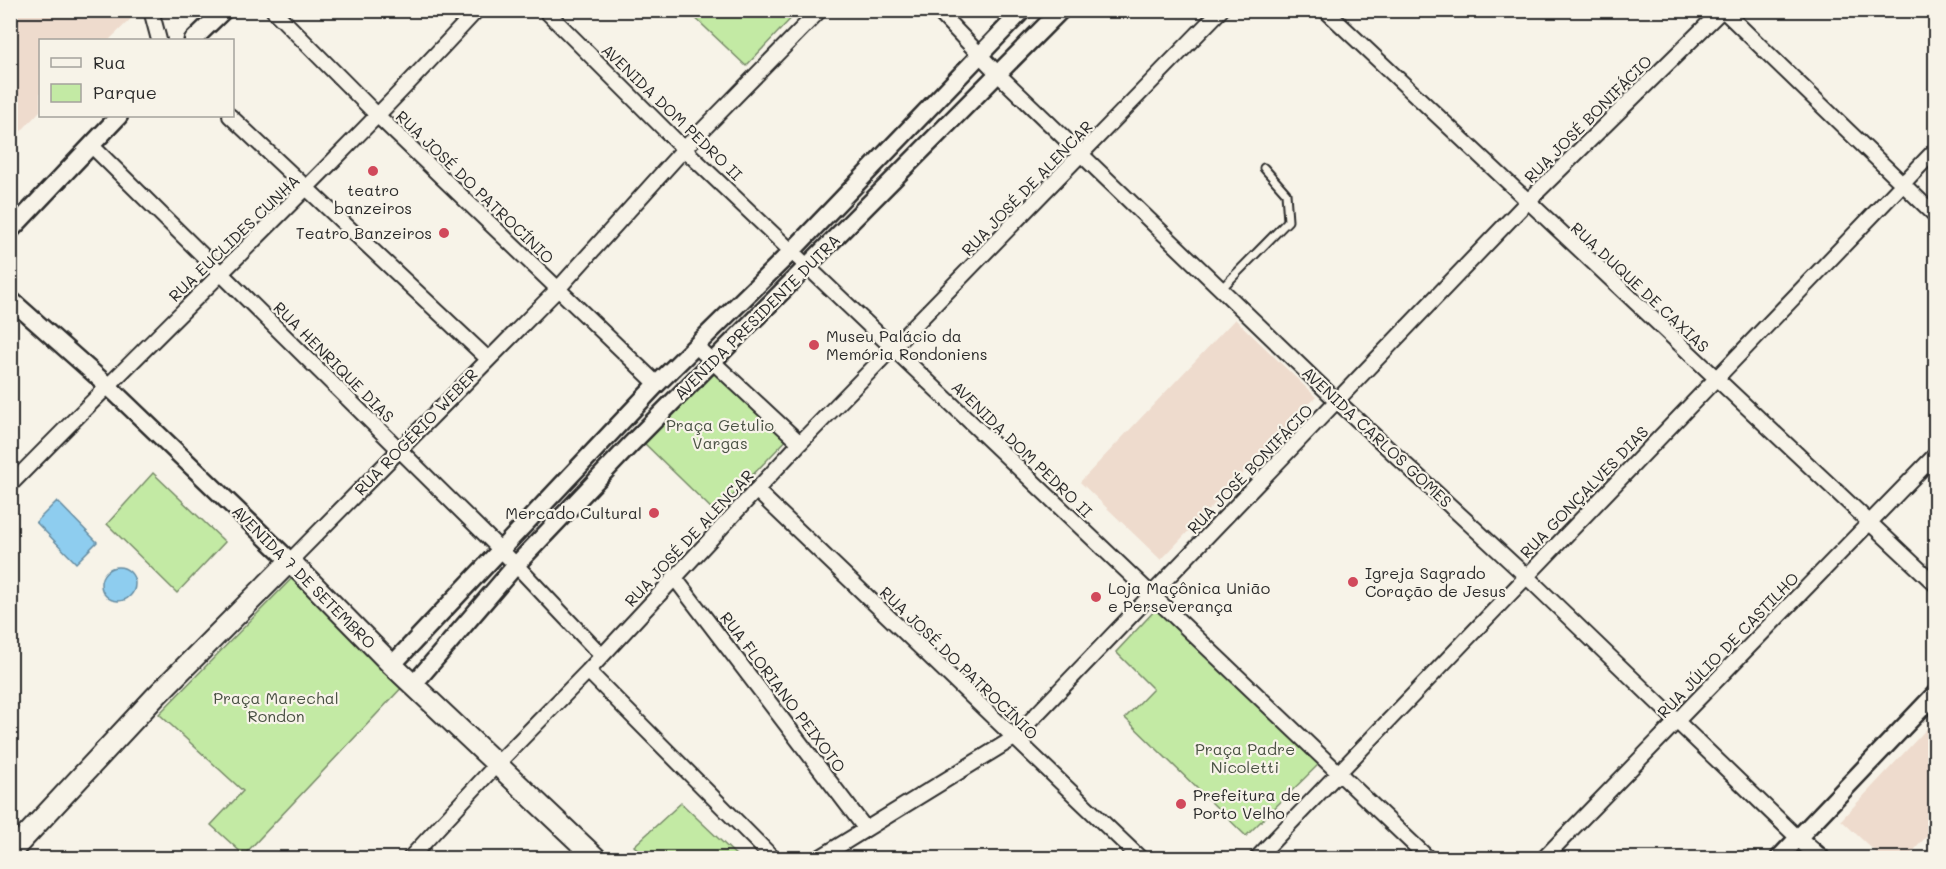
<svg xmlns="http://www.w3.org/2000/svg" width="1946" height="869" font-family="Mali,sans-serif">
	<rect width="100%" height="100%" fill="#f7f3e8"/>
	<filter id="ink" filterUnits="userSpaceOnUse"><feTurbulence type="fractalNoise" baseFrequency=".0167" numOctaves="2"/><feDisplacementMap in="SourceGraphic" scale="12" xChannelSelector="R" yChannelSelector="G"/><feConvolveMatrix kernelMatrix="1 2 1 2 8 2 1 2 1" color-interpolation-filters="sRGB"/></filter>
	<g filter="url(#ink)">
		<path fill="#eedbcd" d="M11,10L139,11L109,40H40V111L11,142Z
			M1235,319L1316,397L1161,560L1080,482Z
			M1935,720V827L1907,858H1882L1841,820Z"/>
		<path fill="#c3eaa4" stroke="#778a68" stroke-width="1.5" d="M688,11H798L746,66Z
			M720,360L794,432L716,513L642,441Z
			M153,473L225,542L177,593L107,524Z
			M295,575L407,682L244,855L211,825L243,791L159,714Z
			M1158,607L1320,754L1318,765L1246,836L1125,718L1153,689L1116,652Z
			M681,803L739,858H647L634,846Z"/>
		<path fill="#8ecdef" stroke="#668ca1" stroke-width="1.5" d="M57,501L97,542L76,563L36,522Z
			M101 584a17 17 0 1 1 34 0a17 17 0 1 1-34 0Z"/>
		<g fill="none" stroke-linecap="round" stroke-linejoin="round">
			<defs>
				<path id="service" d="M1221,289L1288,221L1286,193L1264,168"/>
				<path id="minor" d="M151,10L159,40
					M273,10L379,117L657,384
					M545,10L684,149L1428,858
					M937,10L999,75L1338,402L1527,577L1798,838
					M1325,10L1936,585
					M1723,10L1936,216
					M230,116L487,358
					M91,145L516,565L602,656
					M696,346L800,443
					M10,485C165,326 326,174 477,10
					M756,490L1140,858
					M290,561L557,290L684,149L820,10
					M674,577L865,828
					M588,671L773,858
					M410,858L496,765L588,671L800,443L1221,10
					M819,858L1014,738L1527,202L1722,10
					M1257,858L1936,149
					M1544,858L1936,454"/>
				<path id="tertiary" d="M193,40L224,10
					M10,231L119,116
					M10,299L108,386L290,561
					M392,665L657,384L792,251L1023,10
					M413,685L516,565L631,444L1061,10
					M1798,838L1821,858
					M1779,858L1936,693"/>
				<path id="secondary" d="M10,853L155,697L290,561L392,665L596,858"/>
			</defs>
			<use href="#service" stroke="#2b2b2b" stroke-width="11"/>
			<use href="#minor" stroke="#2b2b2b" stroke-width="18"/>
			<use href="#tertiary" stroke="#2b2b2b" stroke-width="21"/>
			<use href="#secondary" stroke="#2b2b2b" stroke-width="24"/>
			<use href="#service" stroke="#f7f3e8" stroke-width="7"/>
			<use href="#minor" stroke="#f7f3e8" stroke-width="14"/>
			<use href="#tertiary" stroke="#f7f3e8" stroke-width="16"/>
			<use href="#secondary" stroke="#f7f3e8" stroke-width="20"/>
		</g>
	</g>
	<g fill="#d1495b" stroke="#f7f3e8" stroke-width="2">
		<circle cx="373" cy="171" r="6"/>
		<circle cx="444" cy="233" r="6"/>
		<circle cx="814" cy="345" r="6"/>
		<circle cx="654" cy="513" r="6"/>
		<circle cx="1353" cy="582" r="6"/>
		<circle cx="1096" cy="597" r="6"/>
		<circle cx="1181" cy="804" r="6"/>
	</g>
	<g text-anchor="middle" stroke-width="4.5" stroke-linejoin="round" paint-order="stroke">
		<g font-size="16" fill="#2b2b2b" stroke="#f7f3e8">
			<text transform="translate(672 112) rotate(44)" y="6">AVENIDA DOM PEDRO II</text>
			<text transform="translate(1588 119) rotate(-45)" y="6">RUA JOSÉ BONIFÁCIO</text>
			<text transform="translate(475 187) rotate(44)" y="6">RUA JOSÉ DO PATROCÍNIO</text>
			<text transform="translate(1027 188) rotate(-46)" y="6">RUA JOSÉ DE ALENCAR</text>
			<text transform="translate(234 238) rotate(-44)" y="6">RUA EUCLIDES CUNHA</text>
			<text transform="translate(1640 287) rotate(43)" y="6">RUA DUQUE DE CAXIAS</text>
			<text transform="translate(757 317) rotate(-45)" y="6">AVENIDA PRESIDENTE DUTRA</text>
			<text transform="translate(334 362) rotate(45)" y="6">RUA HENRIQUE DIAS</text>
			<text transform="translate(416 432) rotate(-46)" y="6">RUA ROGÉRIO WEBER</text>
			<text transform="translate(1377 437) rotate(43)" y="6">AVENIDA CARLOS GOMES</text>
			<text transform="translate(1022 449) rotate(44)" y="6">AVENIDA DOM PEDRO II</text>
			<text transform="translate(1250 469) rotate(-46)" y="6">RUA JOSÉ BONIFÁCIO</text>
			<text transform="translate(1584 492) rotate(-46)" y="6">RUA GONÇALVES DIAS</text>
			<text transform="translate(689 538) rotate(-47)" y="6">RUA JOSÉ DE ALENCAR</text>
			<text transform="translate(304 577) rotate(45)" y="6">AVENIDA 7 DE SETEMBRO</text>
			<text transform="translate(1728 645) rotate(-46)" y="6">RUA JÚLIO DE CASTILHO</text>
			<text transform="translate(959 663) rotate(44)" y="6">RUA JOSÉ DO PATROCÍNIO</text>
			<text transform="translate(783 692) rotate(53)" y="6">RUA FLORIANO PEIXOTO</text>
		</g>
		<g font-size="16" fill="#2b2b2b" stroke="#f7f3e8" text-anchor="start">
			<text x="373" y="196" text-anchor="middle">teatro<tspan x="373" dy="18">banzeiros</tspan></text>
			<text x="432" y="239" text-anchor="end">Teatro Banzeiros</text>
			<text x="826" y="342">Museu Palácio da<tspan x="826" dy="18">Memória Rondoniens</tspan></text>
			<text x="642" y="519" text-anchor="end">Mercado Cultural</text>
			<text x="1365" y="579">Igreja Sagrado<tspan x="1365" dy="18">Coração de Jesus</tspan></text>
			<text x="1108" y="594">Loja Maçônica União<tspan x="1108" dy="18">e Perseverança</tspan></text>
			<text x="1193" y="801">Prefeitura de<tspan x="1193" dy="18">Porto Velho</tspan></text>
		</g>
		<g font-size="16" fill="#495143" stroke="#f7f3e8">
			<text x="720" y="431">Praça Getulio<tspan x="720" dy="18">Vargas</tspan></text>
			<text x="276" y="704">Praça Marechal<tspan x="276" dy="18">Rondon</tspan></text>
			<text x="1245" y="755">Praça Padre<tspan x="1245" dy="18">Nicoletti</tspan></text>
		</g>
	</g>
	<rect width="1946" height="869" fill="none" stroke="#f7f3e8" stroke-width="36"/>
	<rect x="18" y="18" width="1910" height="833" fill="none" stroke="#2b2b2b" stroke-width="2" filter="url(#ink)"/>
	<rect x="39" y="39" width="195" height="78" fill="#f7f3e8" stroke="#a5a39c" stroke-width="1.5"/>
	<rect x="51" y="58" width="30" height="9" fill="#f7f3e8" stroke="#a5a39c" stroke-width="1.5"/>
	<text x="93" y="69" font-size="18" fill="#2b2b2b">Rua</text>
	<rect x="51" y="84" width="30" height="18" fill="#c3eaa4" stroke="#a5a39c" stroke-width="1.5"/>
	<text x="93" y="99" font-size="18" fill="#2b2b2b">Parque</text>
</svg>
